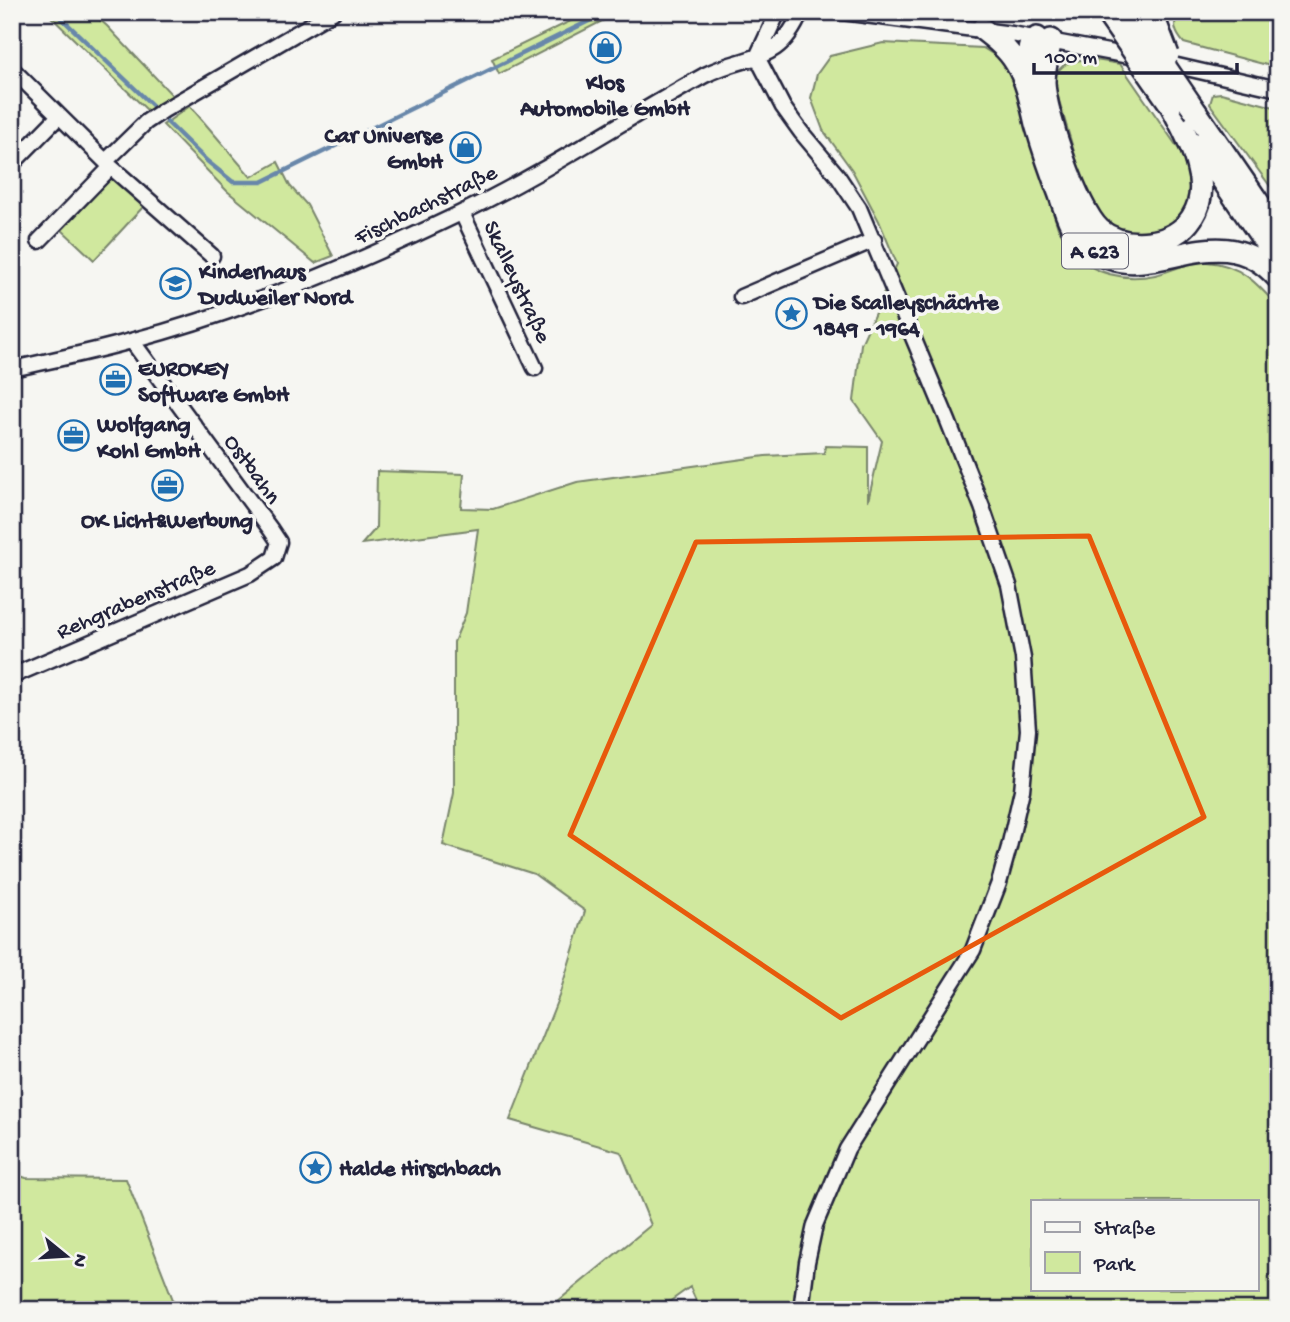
<svg xmlns="http://www.w3.org/2000/svg" width="1290" height="1322" font-family="'Gochi Hand',sans-serif">
	<rect width="100%" height="100%" fill="#f6f6f2"/>
	<filter id="ink" filterUnits="userSpaceOnUse"><feTurbulence type="fractalNoise" baseFrequency=".0143" numOctaves="2"/><feDisplacementMap in="SourceGraphic" scale="14" xChannelSelector="R" yChannelSelector="G"/><feConvolveMatrix kernelMatrix="1 2 1 2 8 2 1 2 1" color-interpolation-filters="sRGB"/></filter>
	<g filter="url(#ink)">
		<path fill="#d0e89e" stroke="#79856c" stroke-width="2" fill-rule="evenodd" d="M46,12H91L107,26L173,96L149,112Z
			M589,12H613L614,15L499,74L492,59Z
			M1177,12H1278V68L1184,43C1175,33 1173,26 1177,12Z
			M883,43L983,48L1007,63L1058,228C1063,235 1067,244 1072,251C1092,275 1126,281 1155,275C1173,271 1188,261 1207,262C1240,264 1258,284 1278,307V1310H700L690,1287L658,1310H547L651,1225L621,1152L510,1120L559,996L585,911L534,874L443,845L454,793V642L466,613L478,529L362,544L376,528L377,471L464,474L461,508L493,509L577,482L765,456L824,453L825,446L868,447V501L882,441L854,401L861,344L897,264L879,221L852,170L823,130L811,98L817,74L830,56ZM1033,1201H1257V1289H1033Z
			M1089,59L1120,64L1189,164L1191,184L1189,202L1179,219L1161,230L1120,234L1112,230L1087,196L1053,80C1061,62 1070,61 1089,59Z
			M1221,93L1278,108V197L1210,104L1213,94Z
			M190,106L251,177L278,162L290,186L307,205L333,256L315,263L227,191L163,125Z
			M113,176L144,206L94,260L62,230Z
			M12,1173L26,1178L126,1179L177,1310H12Z"/>
		<g fill="none" stroke-linecap="round" stroke-linejoin="round">
			<path stroke="#6887aa" stroke-width="4.5" d="M55,12L152,105
				M167,122L207,161L233,182H262L593,19"/>
			<defs>
				<path id="minor" d="M842,12L1012,34L1140,58
					M757,57L783,107L801,132L837,175L859,208L948,421L982,507L1009,585L1023,658L1028,730L1022,790L1009,847L999,883L973,950L847,1149L815,1225L807,1262L801,1310
					M757,57L778,12
					M1160,62L1278,89
					M12,69L111,167L212,256
					M106,161L146,122L164,110L333,12
					M12,164L59,116
					M462,213L535,368
					M39,241L111,167
					M741,297L874,240
					M12,369C52,360 92,352 131,341C245,311 355,264 461,213C546,172 624,120 705,75C751,52 778,66 801,12
					M12,676L250,574L274,558L279,542L271,530L132,341"/>
				<path id="highway" d="M982,29C995,39 1008,49 1016,63C1027,81 1031,103 1036,124C1043,148 1051,172 1060,195C1067,217 1073,236 1092,249C1150,291 1217,209 1278,278
					M1051,40C1048,54 1044,68 1044,82C1045,113 1077,210 1100,230C1114,242 1132,244 1150,242C1188,237 1208,206 1198,169C1193,146 1181,125 1171,105
					M1023,75L1030,46L1037,38
					M1196,112L1278,231
					M1198,144L1278,261"/>
			</defs>
			<use href="#minor" stroke="#22223b" stroke-width="19"/>
			<use href="#highway" stroke="#22223b" stroke-width="26"/>
			<use href="#minor" stroke="#f6f6f2" stroke-width="14"/>
			<use href="#highway" stroke="#f6f6f2" stroke-width="21"/>
			<defs>
				<path id="highway-bridge" d="M1106,12L1171,105
					M1129,14L1196,112
					M1156,24L1168,55"/>
			</defs>
			<use href="#highway-bridge" stroke="#22223b" stroke-width="26" stroke-linecap="butt"/>
			<use href="#highway-bridge" stroke="#f6f6f2" stroke-width="21"/>
		</g>
	</g>
	<path fill="none" stroke="#e8590c" stroke-width="5" stroke-linejoin="round" d="M1089,536L1204,817L841,1018L570,835L696,542Z"/>
	<defs>
		<symbol id="shop-ring" viewBox="-11 -11 22 22"><circle r="9.5" fill="#f6f6f2" stroke="#1f6fb2" stroke-width="1.5"/><path d="M-5-2.5h2.3a2.7 3.5 0 0 1 5.4 0H5L5.5 6h-11ZM-1.5-2.5h3a1.5 2.3 0 0 0-3 0Z" fill="#1f6fb2"/></symbol>
		<symbol id="school-ring" viewBox="-11 -11 22 22"><circle r="9.5" fill="#f6f6f2" stroke="#1f6fb2" stroke-width="1.5"/><path d="M0-5L7-2L0 1L-7-2ZM-4 1L0 2.5L4 1V4Q0 6-4 4Z" fill="#1f6fb2"/></symbol>
		<symbol id="sight-ring" viewBox="-11 -11 22 22"><circle r="9.5" fill="#f6f6f2" stroke="#1f6fb2" stroke-width="1.5"/><path d="M0-6L1.8-2.2L6-1.7L2.9 1.2L3.7 5.4L0 3.3L-3.7 5.4L-2.9 1.2L-6-1.7L-1.8-2.2Z" fill="#1f6fb2"/></symbol>
		<symbol id="office-ring" viewBox="-11 -11 22 22"><circle r="9.5" fill="#f6f6f2" stroke="#1f6fb2" stroke-width="1.5"/><path d="M-6-3h4V-5.5h4V-3h4V5H-6ZM-1-4.5V-3h2v-1.5ZM-6 0V1H6V0Z" fill="#1f6fb2"/></symbol>
	</defs>
	<g fill-rule="evenodd">
		<use href="#shop-ring" x="588" y="30" width="35" height="35"/>
		<use href="#shop-ring" x="448" y="130" width="35" height="35"/>
		<use href="#school-ring" x="158" y="266" width="35" height="35"/>
		<use href="#sight-ring" x="774" y="296" width="35" height="35"/>
		<use href="#office-ring" x="98" y="362" width="35" height="35"/>
		<use href="#office-ring" x="56" y="418" width="35" height="35"/>
		<use href="#office-ring" x="150" y="468" width="35" height="35"/>
		<use href="#sight-ring" x="298" y="1150" width="35" height="35"/>
	</g>
	<g text-anchor="middle" stroke-width="7" stroke-linejoin="round" paint-order="stroke">
		<rect fill="#f6f6f2" stroke="#626272" stroke-width="2" x="1062" y="233.5" width="66" height="35" rx="5"/>
		<g font-size="21" font-weight="bold" fill="#22223b">
			<text x="1095" y="258">A 623</text>
		</g>
		<g font-size="23" font-weight="bold" fill="#22223b" stroke="#f6f6f2" text-anchor="start">
			<text x="605" y="89" text-anchor="middle">Klos<tspan x="605" dy="26">Automobile GmbH</tspan></text>
			<text x="443" y="142" text-anchor="end">Car Universe<tspan x="443" dy="26">GmbH</tspan></text>
			<text x="199" y="278">Kinderhaus<tspan x="199" dy="26">Dudweiler Nord</tspan></text>
			<text x="814" y="309">Die Scalleyschächte<tspan x="814" dy="26">1849 - 1964</tspan></text>
			<text x="138" y="375">EUROKEY<tspan x="138" dy="26">Software GmbH</tspan></text>
			<text x="97" y="431">Wolfgang<tspan x="97" dy="26">Kohl GmbH</tspan></text>
			<text x="167" y="527" text-anchor="middle">OK Licht&amp;Werbung</text>
			<text x="339" y="1175">Halde Hirschbach</text>
		</g>
		<g font-size="23" fill="#22223b" stroke="#f6f6f2">
			<text transform="translate(425 203) rotate(-26)" y="8">Fischbachstraße</text>
			<text transform="translate(519 281) rotate(65)" y="8">Skalleystraße</text>
			<text transform="translate(254 468) rotate(54)" y="8">Ostbahn</text>
			<text transform="translate(135 598) rotate(-23)" y="8">Rehgrabenstraße</text>
		</g>
	</g>
	<rect width="1290" height="1322" fill="none" stroke="#f6f6f2" stroke-width="42"/>
	<rect x="21" y="21" width="1248" height="1280" fill="none" stroke="#22223b" stroke-width="2.5" filter="url(#ink)"/>
	<rect x="1031" y="1200" width="228" height="91" fill="#f6f6f2" stroke="#a1a1a9" stroke-width="2"/>
	<rect x="1045" y="1222" width="35" height="10" fill="#f6f6f2" stroke="#a1a1a9" stroke-width="2"/>
	<text x="1094" y="1234" font-size="21" fill="#22223b">Straße</text>
	<rect x="1045" y="1252" width="35" height="21" fill="#d0e89e" stroke="#a1a1a9" stroke-width="2"/>
	<text x="1094" y="1270" font-size="21" fill="#22223b">Park</text>
	<g transform="translate(66 1256) rotate(108)" stroke="#f6f6f2" stroke-width="5" paint-order="stroke">
	<path d="M0-5L12 26L0 18L-12 26Z" fill="#22223b"/>
	<text y="-10" font-size="19" font-weight="bold" text-anchor="middle" fill="#22223b">N</text>
	</g>
	<path d="M1034 63v10h203v-10" fill="none" stroke="#22223b" stroke-width="3.5"/>
	<text x="1045" y="63" font-size="21" fill="#22223b" stroke="#f6f6f2" stroke-width="5" paint-order="stroke">100 m</text>
</svg>
